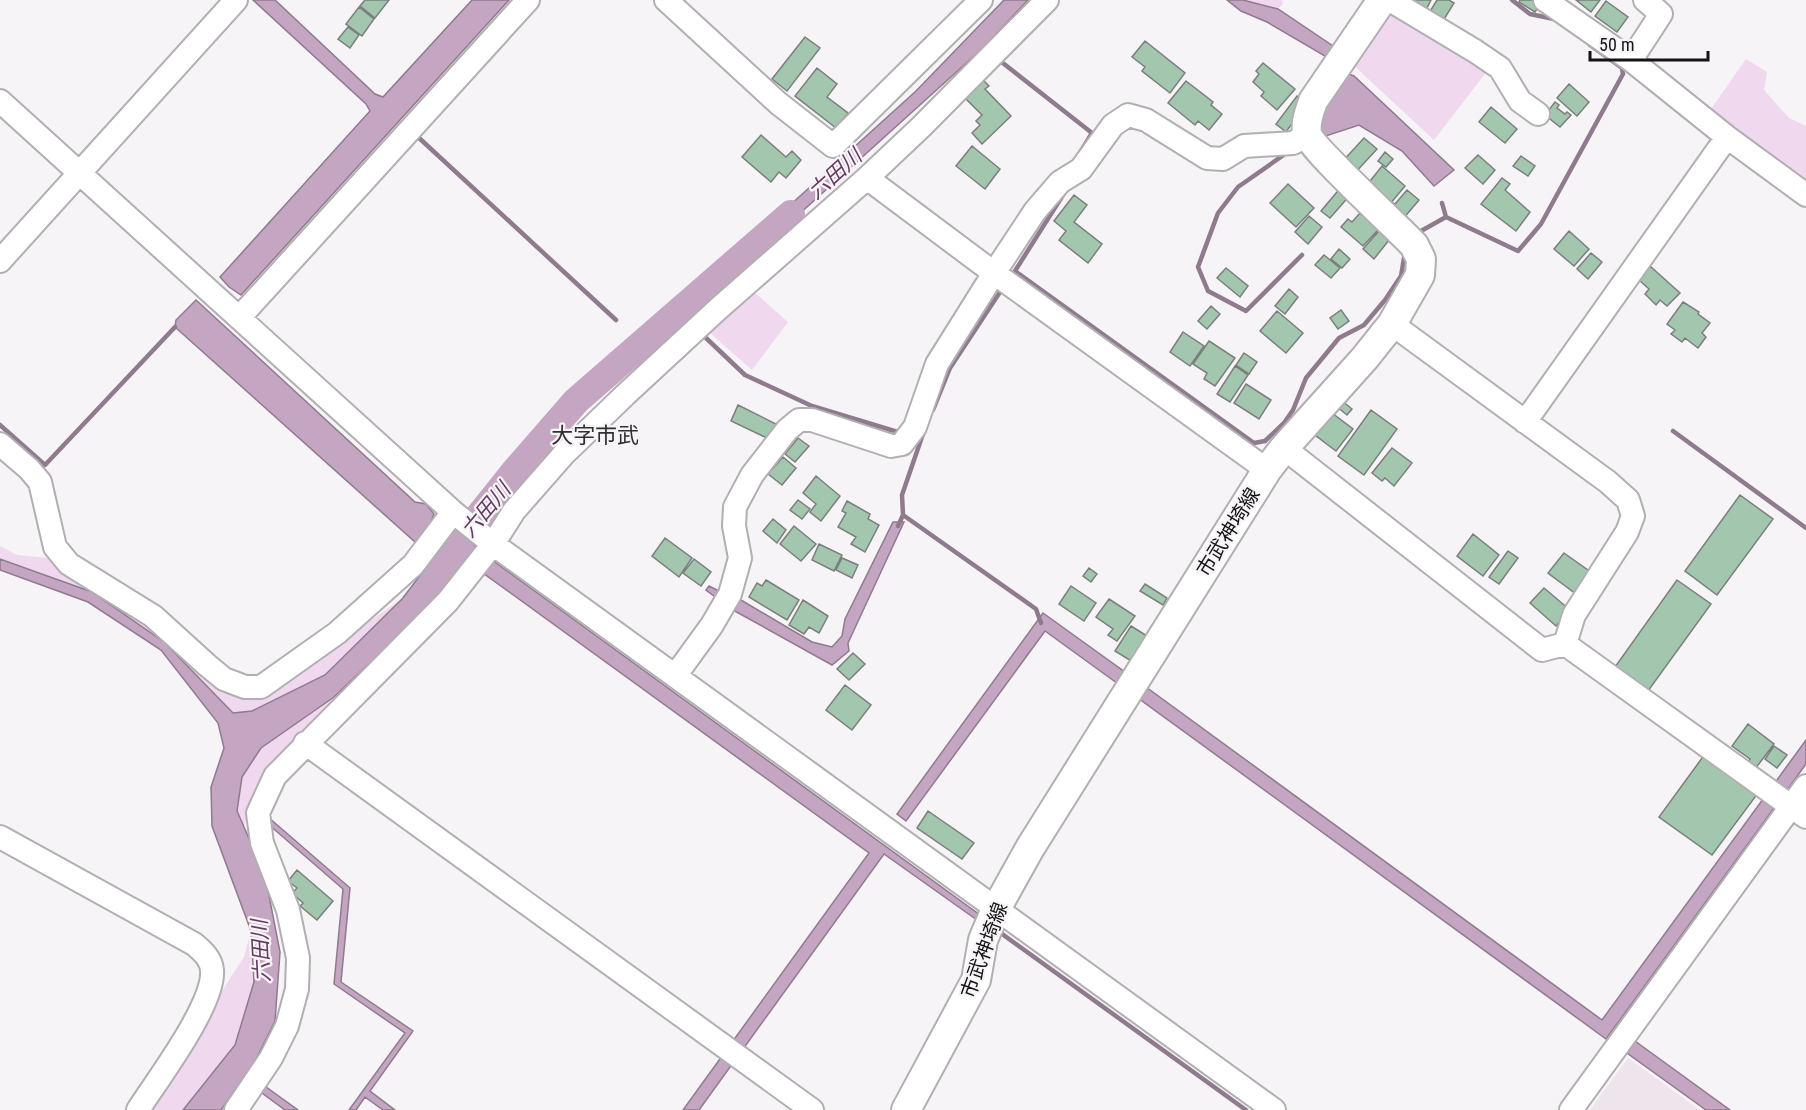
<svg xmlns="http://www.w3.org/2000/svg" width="1806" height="1110" font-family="'Roboto Condensed','Noto Sans JP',sans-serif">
	<rect width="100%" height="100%" fill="#f7f4f7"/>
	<path fill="#ede4ec" d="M1628,1058L1700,1110H1590Z"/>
	<path fill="#f0d8ef" d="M1243,0H1282L1283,4L1278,9Z
		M1391,7L1488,70L1434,140L1351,63Z
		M1746,59L1767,72L1764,90L1789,118L1806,126V184L1709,112Z
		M752,290L788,322L752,370L710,333Z
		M0,546L17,555L48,558L147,618L258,697L402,599L325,675L252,711L233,713L164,642L92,592L0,559Z
		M334,697L280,755L256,786L244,827L237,811L242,777L261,748Z
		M251,931L254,982L235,1045L183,1110H144L244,957Z"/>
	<path fill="#c4a6c3" stroke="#8f7a8e" stroke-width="1.5" d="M253,0H275L375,94L383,97L472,0H509L241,295L229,287L220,277L370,111L366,104Z
		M1004,0H1028L983,48L767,243L756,236L916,91Z
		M1227,0H1243L1278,9L1336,48L1330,59L1267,22L1241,11Z
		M1346,73L1354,76L1454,170L1434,186L1402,151L1359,125L1326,136L1320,129L1318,119Z
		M196,300L415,502L426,504L434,514L427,531L415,542L175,327L176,320Z
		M893,522H904L848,643L849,651L832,665L733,610L706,590L709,586L735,599L741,600L812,642L832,647L842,636L845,619Z
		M455,530L476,547L427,608L334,697L261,748L242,777L237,811L265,875L280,952L275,1021L255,1061L221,1110H183L235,1045L254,982L251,931L212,826L211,787L224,748L218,723L161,650L88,602L0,570V559L92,592L164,642L233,713L252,711L325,675L402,599Z
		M492,560L980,915L977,920L884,854L699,1110H683L869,853L483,573Z
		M1043,613L1129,675L1121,686L1045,631L906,821L897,814Z
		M1146,687L1602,1020L1806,740V764L1606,1039L1138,698Z
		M268,817L350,888L341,982L413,1031L370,1091L395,1110H383L365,1097L356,1110H349L405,1033L334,984L343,889L268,824Z
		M1635,1041L1730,1110H1706L1627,1053Z
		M262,1084L298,1110H285L258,1090Z"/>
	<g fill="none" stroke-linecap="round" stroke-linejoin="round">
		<path stroke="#8f7a8e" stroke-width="4.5" d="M1512,0L1530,14L1554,19
			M999,60L1092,133L1081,151
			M418,137L616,320
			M1285,154L1238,187L1218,213L1198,267L1208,291L1246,311L1302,255
			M1063,195L1015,271L1254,443L1265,441L1284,423L1293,410L1306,378L1339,338L1364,325L1385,300L1401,276L1405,252
			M1442,203L1446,217
			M1421,231L1446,217L1518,251L1541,224L1623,74L1622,68L1590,45
			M706,338L745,375L812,406L901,433
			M933,410L950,368L1002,289
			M0,425L45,465L175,327
			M1673,431L1806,528
			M903,515L1036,609L1041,623
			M898,526L903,515L902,495L924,431
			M998,931L1246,1110"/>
		<path stroke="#c4a6c3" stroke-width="28" d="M439,566L515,471L576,401L791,214"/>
	</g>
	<path fill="#a3c7ae" stroke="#7b7e7c" stroke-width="1.5" d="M365,0H389L375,18L360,6Z
		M1403,0H1431L1425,12Z
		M1437,0H1449L1454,3L1443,21L1429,13Z
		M1520,0H1533L1540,5L1535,12L1519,2Z
		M1576,0H1600L1591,12Z
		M1606,1L1628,17L1617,32L1595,16Z
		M359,7L374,19L362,36L346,24Z
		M348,27L359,35L350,48L338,39Z
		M805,37L820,48L787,91L772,79Z
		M1145,41L1185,73L1170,93L1142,71L1145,67L1132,57Z
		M1263,63L1295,89L1277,110L1261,96L1264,92L1253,82L1259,74L1256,71Z
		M817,68L837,84L827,97L848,113L836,128L795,96Z
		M981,78L989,86L985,89L1011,116L982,144L972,133L980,125L976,121L982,115L963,96Z
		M1186,81L1213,102L1211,105L1222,114L1209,130L1198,121L1195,125L1168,103Z
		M1569,84L1589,102L1577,116L1557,98Z
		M1297,96L1306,104L1286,132L1276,124Z
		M1555,102L1559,105L1557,108L1565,114L1567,112L1571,115L1560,127L1545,115Z
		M1491,107L1517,129L1505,143L1479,122Z
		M761,135L786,157L792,151L801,160L786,178L779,172L771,182L742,157Z
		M1364,138L1377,149L1354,174L1342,162Z
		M972,146L1000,169L985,189L956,166Z
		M1385,152L1393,159L1386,167L1378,161Z
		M1478,155L1495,170L1483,184L1465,168Z
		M1521,156L1535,166L1528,176L1513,166Z
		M1382,166L1405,186L1390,204L1367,185Z
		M1502,178L1510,184L1505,190L1530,212L1516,231L1481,204Z
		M1288,184L1314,208L1296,227L1270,203Z
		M1342,186L1351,194L1330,218L1321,211Z
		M1407,190L1419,200L1402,220L1387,208L1392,202L1395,204Z
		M1074,195L1087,205L1074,222L1102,244L1088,263L1059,240L1066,231L1054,221Z
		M1360,213L1378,230L1363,246L1341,227L1348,219L1352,222Z
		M1309,216L1322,227L1308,244L1295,232Z
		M1379,231L1389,240L1374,259L1363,249Z
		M1569,231L1589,249L1574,266L1554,249Z
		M1339,249L1350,259L1342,268L1331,259Z
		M1591,253L1602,262L1588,279L1577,269Z
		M1324,255L1340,268L1331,278L1315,265Z
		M1650,266L1680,293L1667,306L1660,300L1656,305L1645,294L1649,289L1638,279Z
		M1226,268L1248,286L1240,297L1217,278Z
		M1289,289L1298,297L1285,314L1275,306Z
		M1683,302L1699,312L1698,314L1710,323L1702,333L1706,337L1698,348L1685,338L1682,342L1671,334L1675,330L1667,324Z
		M1211,306L1220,314L1207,329L1198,321Z
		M1341,310L1349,321L1338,329L1330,318Z
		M1277,311L1303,333L1286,353L1260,331Z
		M1183,332L1204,346L1190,366L1170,352Z
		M1209,341L1235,358L1215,386L1204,379L1207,373L1193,364Z
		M1244,353L1257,362L1249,374L1236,365Z
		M1235,366L1248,375L1230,402L1217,394Z
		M1246,384L1271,400L1259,419L1234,403Z
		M1341,400L1352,409L1347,415L1336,406Z
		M738,405L776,424L769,439L731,421Z
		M1328,410L1353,429L1336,451L1311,432Z
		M1371,410L1397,429L1364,475L1338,456Z
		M798,438L809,446L795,462L785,454Z
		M1392,448L1412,463L1394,486L1385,478L1382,481L1372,473Z
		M783,457L796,468L782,485L768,474Z
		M816,476L840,496L821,521L810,512L816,504L803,493Z
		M1740,495L1773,519L1717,595L1685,571Z
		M798,500L810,509L802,519L790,510Z
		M847,501L870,514L868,519L879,525L865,552L851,544L856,537L838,527L846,513L842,511Z
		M773,519L786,530L777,543L763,531Z
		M794,526L816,544L801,561L780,544Z
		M1473,534L1499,555L1483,576L1457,556Z
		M665,538L692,558L679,577L652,556Z
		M819,544L842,555L834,571L812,560Z
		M1508,551L1518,558L1499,584L1489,577Z
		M1564,553L1592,573L1576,594L1548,573Z
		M842,558L858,565L852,578L836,570Z
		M694,559L711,572L701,586L683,573Z
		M1089,568L1097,574L1091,582L1083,576Z
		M766,580L799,600L787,620L749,597L757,583L762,586Z
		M1677,580L1711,604L1648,691L1615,667Z
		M1145,584L1167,598L1163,605L1140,591Z
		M1071,586L1096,603L1084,621L1059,604Z
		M1544,588L1570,610L1556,626L1530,603Z
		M1109,599L1135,616L1117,641L1108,635L1113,629L1096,617Z
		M803,600L828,616L819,633L809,627L804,634L789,625Z
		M1131,626L1152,639L1136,664L1115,651Z
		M853,653L865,664L849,680L837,669Z
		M845,685L871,705L852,730L826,710Z
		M1748,724L1774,744L1755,769L1748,763L1750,759L1732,746Z
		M1774,746L1787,755L1777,768L1765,759Z
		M1705,754L1758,793L1712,855L1659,817Z
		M928,811L974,843L962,859L917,828Z
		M297,870L333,901L317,920L300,906L303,903L292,893L297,888L288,881Z"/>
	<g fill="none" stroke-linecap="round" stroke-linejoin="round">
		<defs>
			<path id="minor" d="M666,0L778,103L833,146L981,0
				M1047,0L921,127L867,178L994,273L1267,470
				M1390,0L1475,51L1500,68L1520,101L1538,114
				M1545,0L1631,60L1727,137L1806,195
				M1631,60L1661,14L1645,0
				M0,101L453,512L493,544L1274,1110
				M0,261L236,0
				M239,318L528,0
				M1392,324L1608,482L1628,500L1633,516L1627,532L1574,615L1565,644
				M1525,422L1727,137
				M0,444L29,469L40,482L55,547L69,564L153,616L207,665L224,679L245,687H261L337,633L413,565L453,512
				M1284,448L1542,650L1565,644
				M1565,644L1806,817
				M675,676L712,625L730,594L740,558L734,526L735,507L752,475L787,430L799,420H812L891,446L902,444L915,427L937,364L994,273L1035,211L1060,182L1081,169L1113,125L1128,115L1146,120L1207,158L1223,159L1244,146L1293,143L1308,135
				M305,743L812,1110
				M0,837L194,944C202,951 211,958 212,970C215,1004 157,1080 138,1110
				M236,1110L271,1058L287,1026L297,989L298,958L288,910L262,843L258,813L275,776L448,601L493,544L514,511L564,454L625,395L718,309L867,178
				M1571,1110L1806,786"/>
			<path id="major" d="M906,1110L976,980L983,940L996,909L1030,848L1267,470L1284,448L1364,359L1392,324L1420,275L1421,259L1414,245C1398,228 1310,147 1307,133C1305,121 1310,111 1313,101L1382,0"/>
		</defs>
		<use href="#minor" stroke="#b2afb2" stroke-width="26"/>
		<use href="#major" stroke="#b2afb2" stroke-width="32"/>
		<use href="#minor" stroke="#fff" stroke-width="22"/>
		<use href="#major" stroke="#fff" stroke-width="28"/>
	</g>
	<g text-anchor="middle" stroke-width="4.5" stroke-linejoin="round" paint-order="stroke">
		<g font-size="20" fill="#141314" stroke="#f7f4f7">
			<text transform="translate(1228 532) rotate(-58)" y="7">市武神埼線</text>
			<text transform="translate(984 950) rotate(-70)" y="7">市武神埼線</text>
		</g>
		<g font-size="21" font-style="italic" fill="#623a62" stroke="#f7f4f7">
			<text transform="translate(835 174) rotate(-42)" y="7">六田川</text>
			<text transform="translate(486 510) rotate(-50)" y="7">六田川</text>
			<text transform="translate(261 951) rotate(-93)" y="7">六田川</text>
		</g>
		<g font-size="22" fill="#312f31" stroke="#f7f4f7">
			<text x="595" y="443">大字市武</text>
		</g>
	</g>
	<path d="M1590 51v9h118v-9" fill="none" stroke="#141314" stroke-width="3"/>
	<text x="1599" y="51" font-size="18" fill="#141314" stroke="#f7f4f7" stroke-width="4.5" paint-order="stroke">50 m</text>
</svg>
